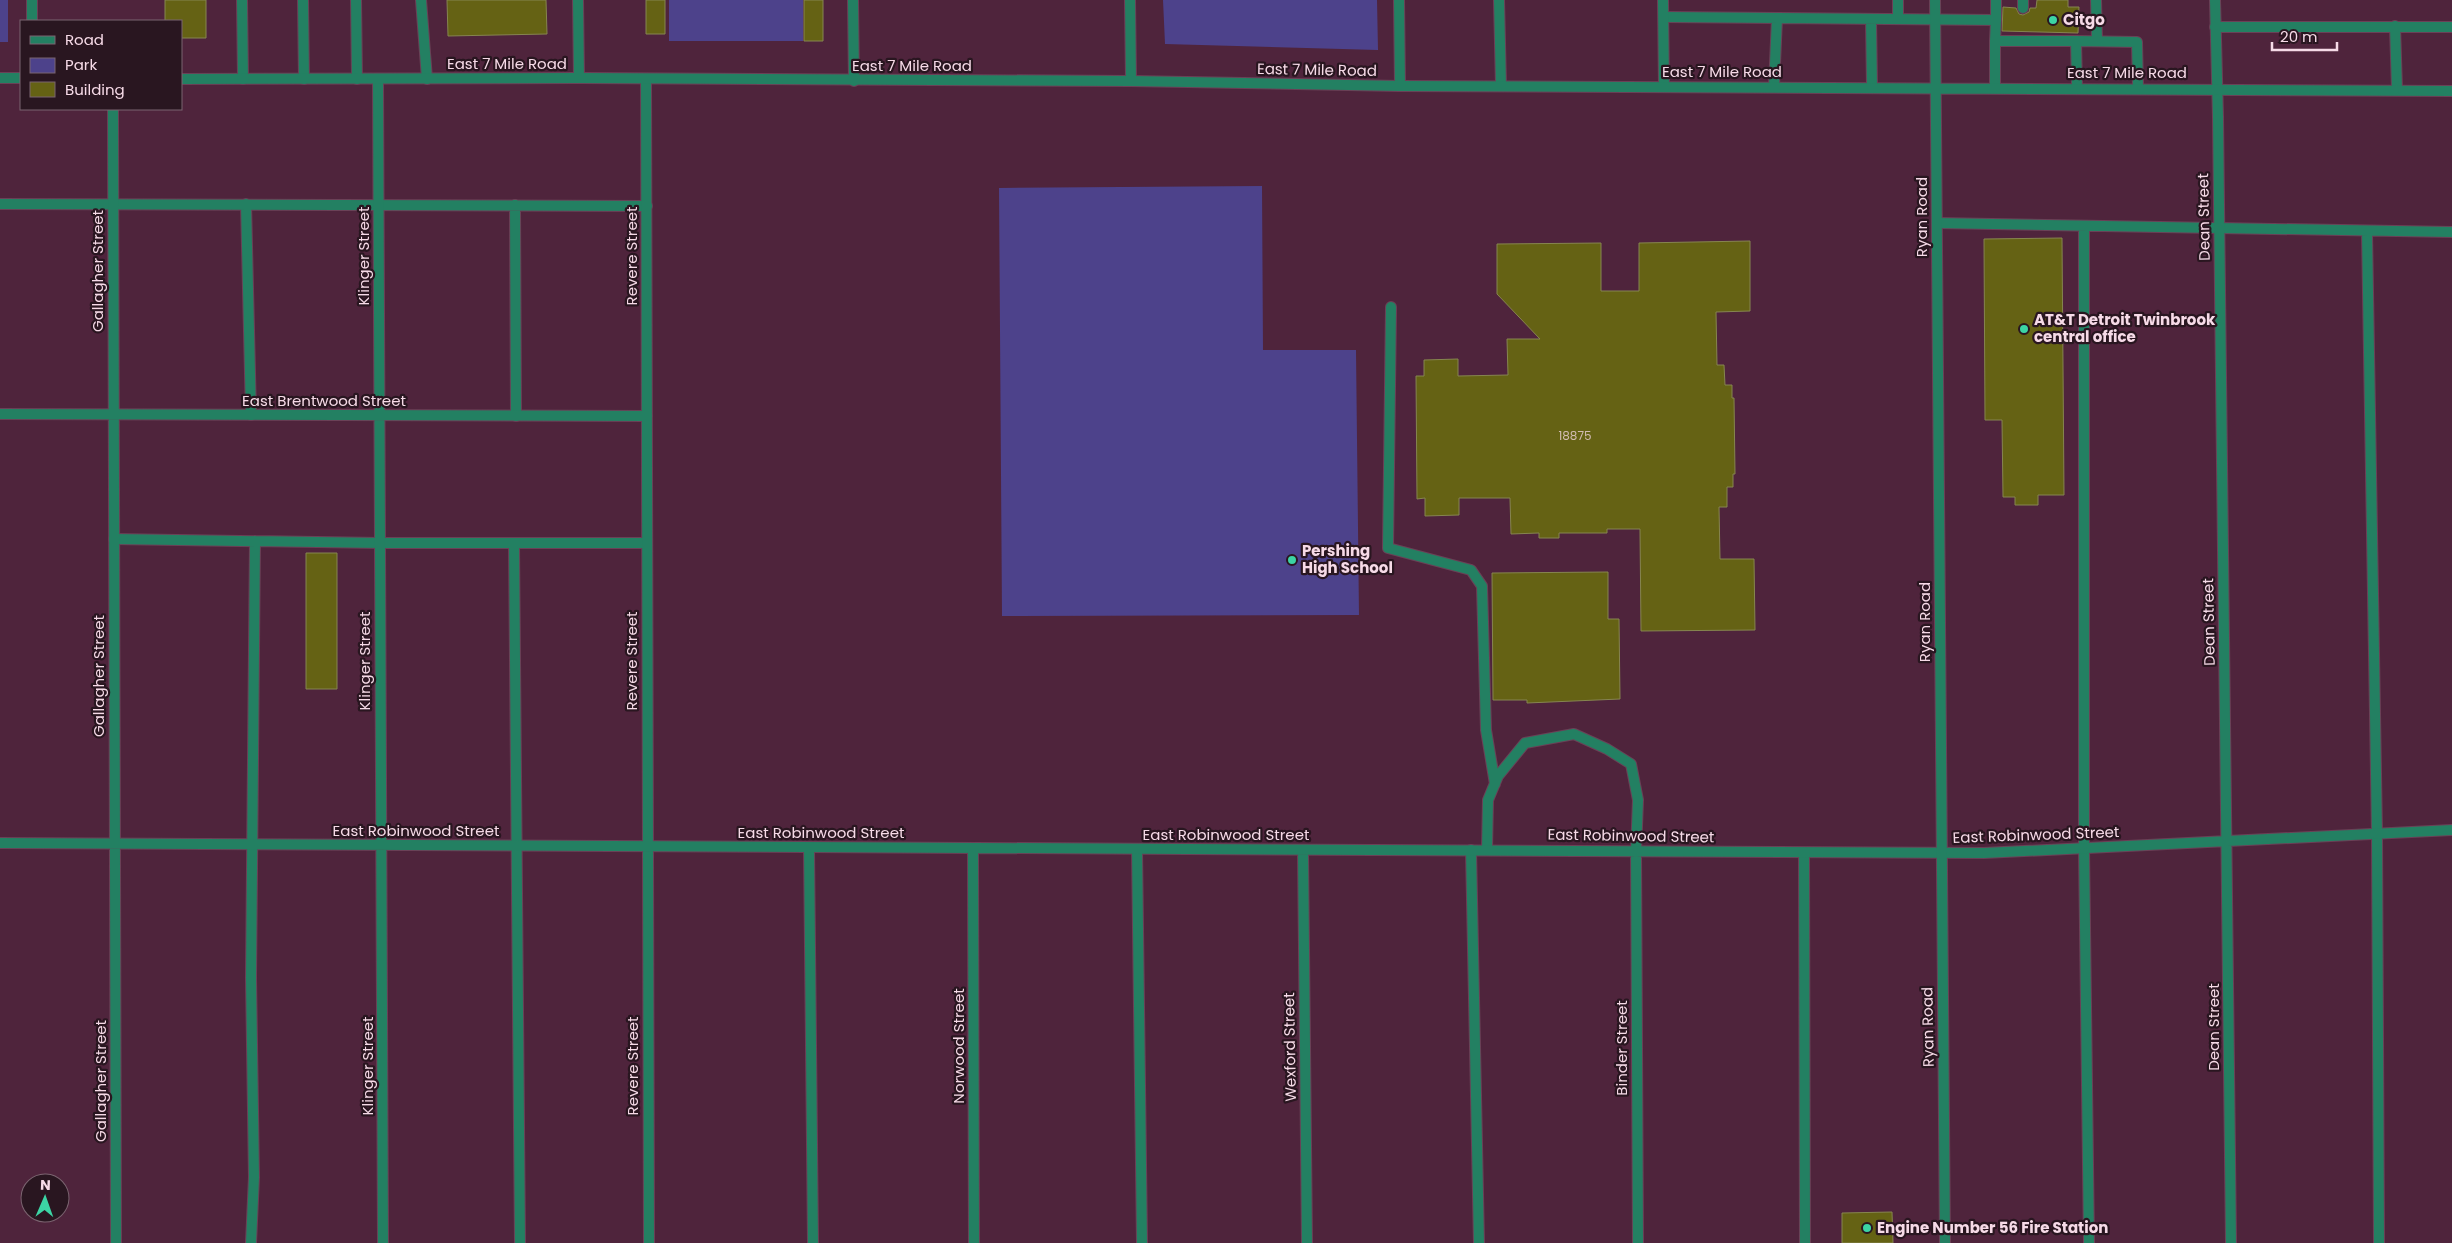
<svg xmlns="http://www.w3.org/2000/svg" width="2452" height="1243" font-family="Poppins,sans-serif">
	<rect width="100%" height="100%" fill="#4f243c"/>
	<path fill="#4d428b" d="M0,0H8V42H0Z
		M669,0H803V41H669Z
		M1163,0H1377L1378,50L1165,44Z
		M1262,186L1263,350H1356L1359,615L1002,616L999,188Z"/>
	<path fill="#656214" stroke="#868550" d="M165,0H206V38H181V21H165Z
		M447,0H546L547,34L448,36Z
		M646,0H665V34H646Z
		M804,0H823V41H804Z
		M2037,0H2068V7H2079L2078,33L2002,31L2003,7L2016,8L2019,14L2023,15L2029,12L2030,8H2036Z
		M2062,238L2064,495H2038V505H2015V497H2003L2002,420H1985L1984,239Z
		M1750,241V311L1716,312L1717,365H1724L1725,385H1732V398H1734L1735,474H1733V487H1727V507H1719L1720,559H1754L1755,630L1641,631L1640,529H1607V533H1559V538H1539V533L1511,534L1510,498H1459V515L1425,516V498L1417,499L1416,376H1424V360L1458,359V376L1508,375L1507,339H1540L1497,294V244L1601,243V291H1639V243Z
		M306,553H337V689H306Z
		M1608,572V619H1619L1620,699L1527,703V700H1493L1492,573Z
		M1892,1212L1893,1243H1842V1213Z"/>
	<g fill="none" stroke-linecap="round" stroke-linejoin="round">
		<defs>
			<path id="service" d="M242,0L243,79
				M356,0L357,79
				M421,0L427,79
				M1499,0L1501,86
				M2023,0V8
				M2096,0L2097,41
				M1664,17L1996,20L1995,41
				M1871,19L1872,87
				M1898,19V0
				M1996,20V0
				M2395,26L2397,90
				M2215,27H2452
				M1774,86L1777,18
				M1995,88V41H2076
				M2077,88L2076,41L2137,42L2138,88
				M0,204L647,206
				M246,204L251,415
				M515,205L516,416
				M1937,223L2452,232
				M2084,226V848L2089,1243
				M2367,232L2377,834L2379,1243
				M1391,307L1388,548L1471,570L1482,586L1486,730L1495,784
				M114,539L380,543H647
				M514,543L520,1243
				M809,848L813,1243
				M1137,849L1142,1243
				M1471,850L1479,1243
				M1487,850L1488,800L1498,776L1525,743L1574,734L1607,749L1631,764L1638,800L1636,852
				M1804,853L1805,1243
				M251,1243L254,1177L251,978L255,541"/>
			<path id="minor" d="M32,0V21
				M303,0L304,79
				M578,0L579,78
				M853,0L854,81
				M1130,0L1131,81
				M1399,0L1400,86
				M1663,0L1664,87
				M2215,0L2218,117L2231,1243
				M646,79L649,1243
				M378,80L383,1243
				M113,109L116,1243
				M0,414L647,416
				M0,843L1984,853L2452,830
				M973,849L974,1243
				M1303,850L1307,1243
				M1636,852L1638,1243"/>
			<path id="tertiary" d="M1935,0L1945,1243
				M0,78H21
				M181,79L579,78L1131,81L1400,86L2452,91"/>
		</defs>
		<use href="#service" stroke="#6a4157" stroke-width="12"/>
		<use href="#minor" stroke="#6a4157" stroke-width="12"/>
		<use href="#tertiary" stroke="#6a4157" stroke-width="12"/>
		<use href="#service" stroke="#238062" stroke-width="10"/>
		<use href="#minor" stroke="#238062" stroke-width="10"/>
		<use href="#tertiary" stroke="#238062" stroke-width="10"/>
	</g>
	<g fill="#3cd4a4" stroke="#291620" stroke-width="2">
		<circle cx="2053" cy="20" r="5"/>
		<circle cx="2024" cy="329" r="5"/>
		<circle cx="1292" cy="560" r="5"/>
		<circle cx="1867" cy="1228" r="5"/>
	</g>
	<g text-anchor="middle" stroke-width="4.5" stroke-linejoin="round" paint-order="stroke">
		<g font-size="12" fill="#d2bcb2">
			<text x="1575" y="440">18875</text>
		</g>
		<g font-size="15" font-weight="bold" fill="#f6dae7" stroke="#291620" text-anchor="start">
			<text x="2063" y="25">Citgo</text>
			<text x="2034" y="325">AT&amp;T Detroit Twinbrook<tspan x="2034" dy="17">central office</tspan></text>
			<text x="1302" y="556">Pershing<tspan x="1302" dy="17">High School</tspan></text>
			<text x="1877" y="1233">Engine Number 56 Fire Station</text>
		</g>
		<g font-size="15" fill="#f6dae7" stroke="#291620">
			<text x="507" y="69">East 7 Mile Road</text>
			<text x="912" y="71">East 7 Mile Road</text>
			<text transform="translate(1317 70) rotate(1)" y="5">East 7 Mile Road</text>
			<text x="1722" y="77">East 7 Mile Road</text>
			<text x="2127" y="78">East 7 Mile Road</text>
			<text transform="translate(1922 217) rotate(-90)" y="5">Ryan Road</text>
			<text transform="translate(2204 217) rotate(-91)" y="5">Dean Street</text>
			<text transform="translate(364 256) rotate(-90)" y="5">Klinger Street</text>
			<text transform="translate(632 256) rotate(-90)" y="5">Revere Street</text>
			<text transform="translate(98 271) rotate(-90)" y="5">Gallagher Street</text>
			<text x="324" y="406">East Brentwood Street</text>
			<text transform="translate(1925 622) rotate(-90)" y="5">Ryan Road</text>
			<text transform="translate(2209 622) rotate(-91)" y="5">Dean Street</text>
			<text transform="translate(365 661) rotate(-90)" y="5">Klinger Street</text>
			<text transform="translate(632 661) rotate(-90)" y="5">Revere Street</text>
			<text transform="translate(99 676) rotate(-90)" y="5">Gallagher Street</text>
			<text x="416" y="836">East Robinwood Street</text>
			<text x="821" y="838">East Robinwood Street</text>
			<text x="1226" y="840">East Robinwood Street</text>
			<text transform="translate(2036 835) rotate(-2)" y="5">East Robinwood Street</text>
			<text transform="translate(1631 836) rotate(1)" y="5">East Robinwood Street</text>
			<text transform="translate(1928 1027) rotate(-91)" y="5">Ryan Road</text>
			<text transform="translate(2214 1027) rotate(-90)" y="5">Dean Street</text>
			<text transform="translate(959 1046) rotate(-90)" y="5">Norwood Street</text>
			<text transform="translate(1290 1047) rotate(-91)" y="5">Wexford Street</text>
			<text transform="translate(1622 1048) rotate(-90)" y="5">Binder Street</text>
			<text transform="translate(368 1066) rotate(-90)" y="5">Klinger Street</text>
			<text transform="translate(633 1066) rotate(-90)" y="5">Revere Street</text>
			<text transform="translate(101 1081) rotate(-90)" y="5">Gallagher Street</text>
		</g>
	</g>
	<rect x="20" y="20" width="162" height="90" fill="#291620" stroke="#7b6470"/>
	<rect x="30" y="36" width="25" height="8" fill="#238062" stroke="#7b6470"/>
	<text x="65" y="45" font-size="15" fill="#f6dae7">Road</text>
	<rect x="30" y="58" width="25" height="15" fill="#4d428b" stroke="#7b6470"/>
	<text x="65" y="70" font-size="15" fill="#f6dae7">Park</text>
	<rect x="30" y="82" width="25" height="15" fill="#656214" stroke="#7b6470"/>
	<text x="65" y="95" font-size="15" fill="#f6dae7">Building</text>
	<g transform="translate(45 1198) rotate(2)"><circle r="24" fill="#291620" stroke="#7b6470"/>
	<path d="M0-4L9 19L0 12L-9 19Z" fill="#3cd4a4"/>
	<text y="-8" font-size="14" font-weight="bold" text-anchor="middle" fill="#f6dae7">N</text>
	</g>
	<path d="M2272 42v8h65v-8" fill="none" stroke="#f6dae7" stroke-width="2.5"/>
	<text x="2280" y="42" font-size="15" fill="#f6dae7" stroke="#291620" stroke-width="4" paint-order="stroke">20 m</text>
</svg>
